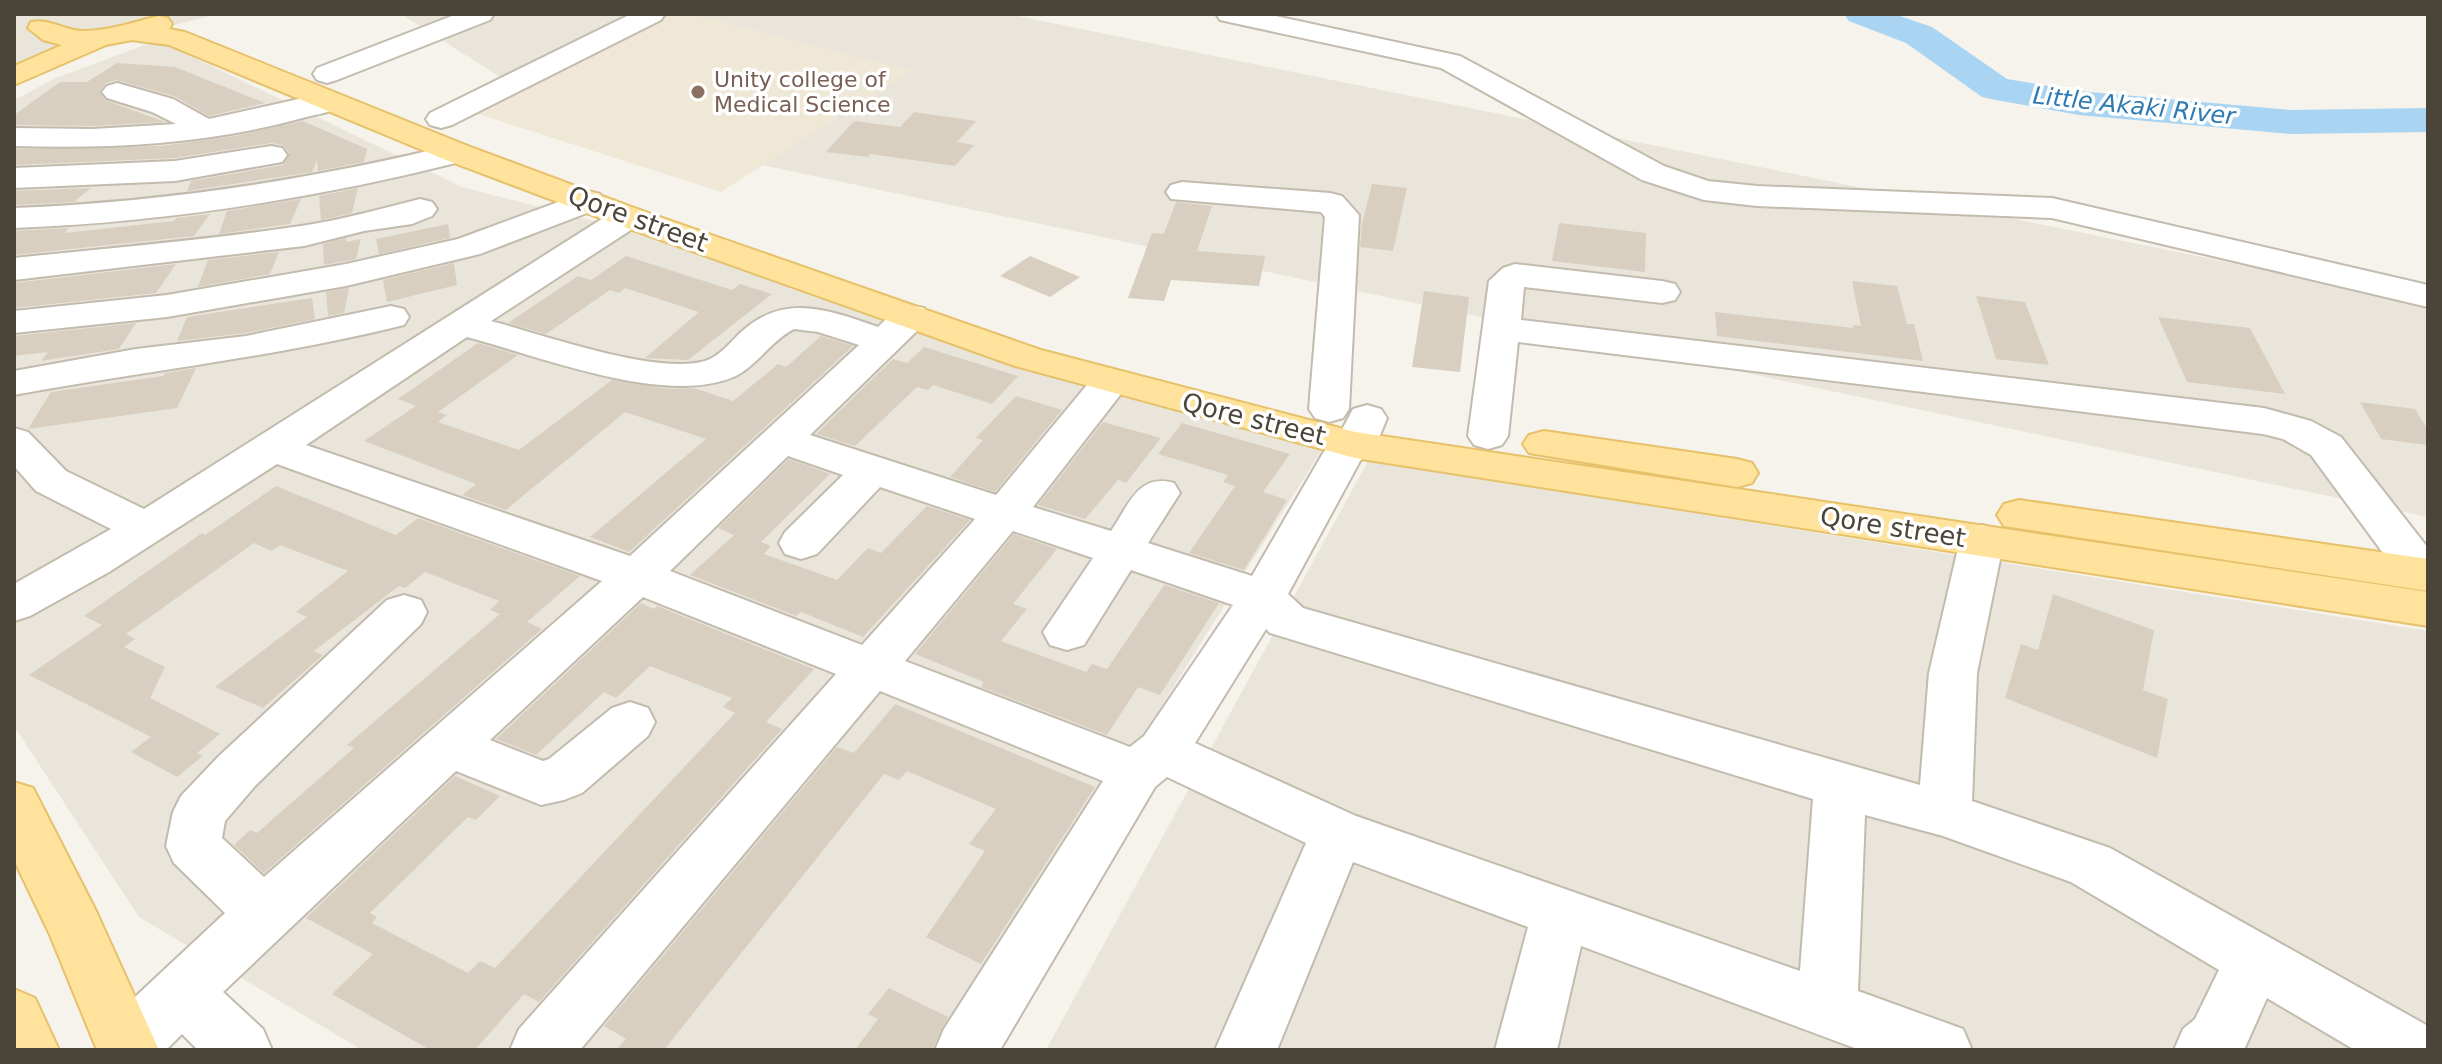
<svg xmlns="http://www.w3.org/2000/svg" width="2442" height="1064" font-family="'DejaVu Sans',sans-serif">
	<rect width="100%" height="100%" fill="#f6f3ec"/>
	<path fill="#eae5da" d="M14,14H217L14,66Z
		M401,14H1008L2428,303V517L577,126Z
		M158,40L462,187L714,252L1322,449L947,1050H362L139,917L14,726V100L56,78Z
		M1368,461L2428,631V1050H1046Z"/>
	<path fill="#efe8d6" d="M673,14H694L911,71L721,192L475,113Z"/>
	<g fill="none" stroke-linecap="round" stroke-linejoin="round">
		<path fill="#a9d4f2" fill-rule="evenodd" d="M1844,14H1894L1932,27L2007,79L2079,91L2292,110L2428,108V132L2292,134L2079,115L1996,100L1982,97L1906,43L1849,21Z"/>
	</g>
	<path fill="#d8cfc1" d="M117,63L175,67L265,103L209,116L174,96L116,80L106,83L100,90L105,100L165,122L93,126L14,125V115L60,82H87Z
		M914,112L976,121L957,142L974,145L955,166L870,154L868,157L826,152L854,121L900,127Z
		M303,121L367,149L364,162L318,171L317,160L312,172L187,191L191,181L283,165L289,153L283,145L271,143L175,158L14,165V149L161,146L235,136Z
		M1372,184L1407,188L1393,251L1360,247L1362,224Z
		M91,188L74,202L14,205V191Z
		M358,188L352,213L321,220L319,196Z
		M301,199L290,224L219,234L227,211Z
		M1176,202L1212,206L1197,251L1265,256L1259,286L1171,280L1164,301L1128,298L1152,233L1164,234Z
		M210,214L194,236L14,255V231L69,228L64,233L174,221L176,218Z
		M1559,223L1646,233L1645,272L1552,261Z
		M448,224L450,238L379,254L376,239Z
		M346,238V242L361,239L356,259L324,265L323,244Z
		M279,252L270,274L198,287L208,260Z
		M626,256L732,290L740,284L772,294L688,360L645,358L699,312L625,288L619,293L610,290L546,334L508,323L578,276L591,280Z
		M1030,256L1080,277L1050,297L1000,276Z
		M454,263L457,285L387,302L383,280Z
		M176,264L156,293L14,308V283Z
		M1852,281L1897,286L1907,324H1914L1923,361L1717,336L1715,312L1853,328V325L1861,326Z
		M349,288L344,313L328,316L326,292Z
		M1424,291L1469,297L1460,372L1412,367Z
		M1976,296L2025,302L2049,365L1996,359Z
		M312,298L315,319L246,333L177,341L187,317Z
		M2158,317L2250,328L2285,394L2187,382Z
		M136,323L119,349L41,361L48,352L14,356V336Z
		M821,336L853,346L629,552L590,537L706,439L625,412L506,510L462,495L476,484L364,441L416,406L398,399L478,343L518,355L438,412L447,415L438,422L519,450L612,380L670,389L694,388L733,401L778,364L786,367Z
		M924,347L1018,376L992,404L933,385L928,390L917,387L855,446L816,434L893,359L907,363Z
		M196,368L177,408L28,429L51,392L163,376L165,373Z
		M1016,396L1062,410L995,492L950,477L983,440L976,438Z
		M2360,402L2415,409L2428,430V445L2381,439Z
		M1103,422L1161,438L1126,483L1118,480L1085,519L1038,505Z
		M1182,423L1290,454L1263,492L1287,500L1244,570L1189,553L1235,486L1223,482L1228,475L1158,454Z
		M789,459L830,474L761,542L771,546L764,554L837,580L868,548L881,553L927,506L970,520L863,637L801,612L796,616L690,575L734,535L718,528Z
		M276,486L396,535L418,518L580,576L527,622L542,629L264,873L234,845L250,830L257,833L354,748L347,745L500,614L490,610L499,601L425,572L405,588L399,586L314,651L323,655L263,708L215,687L307,617L296,612L348,571L280,545L271,551L254,543L126,634L135,639L124,647L165,667L150,698L220,734L197,753L203,756L177,777L131,752L151,737L29,675L102,625L84,616L202,533L205,535Z
		M1014,534L1057,549L1013,604L1027,609L1001,641L1086,672L1092,664L1107,669L1164,585L1219,603L1160,695L1138,687L1107,735L981,687L984,682L915,654Z
		M2053,594L2154,630L2143,690L2168,699L2157,758L2005,698L2021,644L2038,650Z
		M641,603L654,609L657,606L814,669L766,722L782,729L539,1002L524,994L475,1050H430L332,994L373,954L306,918L455,776L500,796L476,820L468,817L370,913L377,917L372,923L468,973L480,961L495,968L735,713L723,707L732,698L650,666L616,698L604,692L536,755L496,739Z
		M895,704L1095,787L981,964L926,937L985,851L969,844L996,809L907,771L899,780L884,774L664,1050H616L626,1039L604,1026L837,747L854,753Z
		M889,988L948,1017L932,1050H855L878,1019L868,1014Z"/>
	<g fill="none" stroke-linecap="round" stroke-linejoin="round">
		<defs>
			<path id="minor" d="M457,14H494L490,20L337,80L327,83L317,80L313,74L317,68Z
				M631,14H665L661,20L452,125L441,128L430,125L426,119L430,113Z
				M1216,14H1266L1460,56L1664,166L1708,181L1757,186L2052,198L2428,285V307L2052,218L1757,206L1704,200L1642,180L1441,68L1229,22L1220,20Z
				M117,83L173,99L209,119L330,92L340,95L345,101C337,112 319,114 306,117C211,144 112,149 14,146V128L93,129L176,124L152,112L107,98L102,92L107,86Z
				M457,144L468,146L473,153L468,160C318,198 169,222 14,228V208C165,202 310,180 457,144Z
				M271,146L282,148L287,155L282,162L175,181L14,188V168L175,161Z
				M1182,182L1330,193L1342,196L1359,215L1349,409L1343,418L1329,422L1315,418L1309,409L1325,217L1321,212L1171,199L1166,192L1171,185Z
				M588,191L600,194L604,201L600,208L480,254L346,286L167,317L14,333V311L167,295L346,264L458,239Z
				M420,199L432,202L437,209L432,216L412,224L364,231L304,246L14,280V258C109,248 206,240 301,226C341,220 381,209 420,199Z
				M628,207L640,210L645,217L640,224L491,321C544,335 650,373 701,362C717,359 729,344 740,333C784,292 828,310 878,327C894,312 902,303 924,308L929,316L924,324L810,435L996,495L1096,374L1110,370L1124,374L1129,382L1124,390L1033,507L1111,531C1129,505 1138,473 1174,483L1180,493L1148,543L1252,576L1323,453L1338,437L1353,409L1367,405L1381,409L1387,418L1376,445L1360,461L1288,594L1303,608L1920,785L1929,673L1960,540L1966,529L1982,525L1998,529L2004,540L1977,673L1972,801L2110,848L2428,1026V1050H2355L2267,998L2244,1050H2174L2183,1029L2195,1019L2219,970L2071,882L1943,836L1865,815L1858,991L1963,1029L1972,1050H1860L1581,946L1557,1050H1495L1528,927L1353,862L1277,1050H1215L1306,843L1167,777L1155,787L1000,1050H935L944,1029L1103,781L880,691L580,1050H510L519,1029L836,674L643,597L490,740L543,761L549,759L612,708L630,702L648,708L655,722L648,736L582,793L564,800L541,805L456,771L223,992L263,1029L272,1050H198L182,1034L166,1050H98L96,1046L105,1025L225,913L174,863L166,846L173,812L181,796L219,756L387,600L404,595L421,600L427,612L421,624L255,786L225,821L222,838L264,877L602,581L277,464L109,572L30,616L14,621V584L111,529L36,491L14,466V428L28,432L66,471L144,509L616,210ZM794,329L818,332L859,345L630,556L306,445L467,337C538,356 662,405 731,378C756,368 770,341 794,329ZM788,456L843,475L785,532L779,543L785,554L801,559L817,554L880,487L975,519L862,645L670,571ZM1013,531L1093,558L1043,632L1050,645L1067,650L1084,645L1131,570L1233,605L1144,736L1130,747L905,661ZM1266,629L1270,633L1813,799L1800,971L1356,816L1195,743Z
				M1515,264L1662,281L1675,284L1680,292L1675,300L1662,303L1524,287L1521,320L2264,408L2311,421L2341,437L2428,548V590L2408,587L2311,455L2283,439L2263,434L1518,342L1508,436L1502,445L1488,449L1474,445L1468,436L1489,281L1503,268Z
				M391,306L404,309L409,317L404,325C276,357 144,371 14,395V371L136,349L246,336Z"/>
			<path id="major" d="M159,16L168,18L172,24L169,29L185,32L468,146L640,210L1041,350L1355,432L2428,592V626L1355,458L1015,366L616,224L446,160L169,45L132,40L106,45L14,85V66L62,45L43,40L28,28L31,22C49,18 63,30 82,31C109,31 133,22 159,16Z
				M1544,431L1737,459L1752,463L1758,473L1752,483L1737,487L1529,453L1523,444L1529,435Z
				M2019,500L2428,559V591L2004,526L1997,515L2004,504Z
				M14,782L33,788L96,911L159,1050H97L50,935L14,860Z
				M14,989L35,998L59,1050H14Z"/>
		</defs>
		<use href="#minor" stroke="#c2bbae" stroke-width="4"/>
		<use href="#major" stroke="#e6c16a" stroke-width="4"/>
		<use href="#minor" fill="#fff" fill-rule="evenodd"/>
		<use href="#major" fill="#ffe39c" fill-rule="evenodd"/>
	</g>
	<circle fill="#8d6e63" stroke="#fff" stroke-width="3" cx="698" cy="92" r="8"/>
	<g text-anchor="middle" stroke-width="7" stroke-linejoin="round" paint-order="stroke">
		<g font-size="22" fill="#785e54" stroke="#fff" text-anchor="start">
			<text x="714" y="87">Unity college of<tspan x="714" dy="25">Medical Science</tspan></text>
		</g>
		<g font-size="24" font-style="italic" fill="#2e7ab2" stroke="#fff">
			<text transform="translate(2134 106) rotate(6)" y="8">Little Akaki River</text>
		</g>
		<g font-size="26" fill="#4b4439" stroke="#fff">
			<text transform="translate(638 219) rotate(20)" y="9">Qore street</text>
			<text transform="translate(1254 419) rotate(14)" y="9">Qore street</text>
			<text transform="translate(1893 527) rotate(9)" y="9">Qore street</text>
		</g>
	</g>
	<rect width="2442" height="1064" fill="none" stroke="#4b4439" stroke-width="32"/>
</svg>
